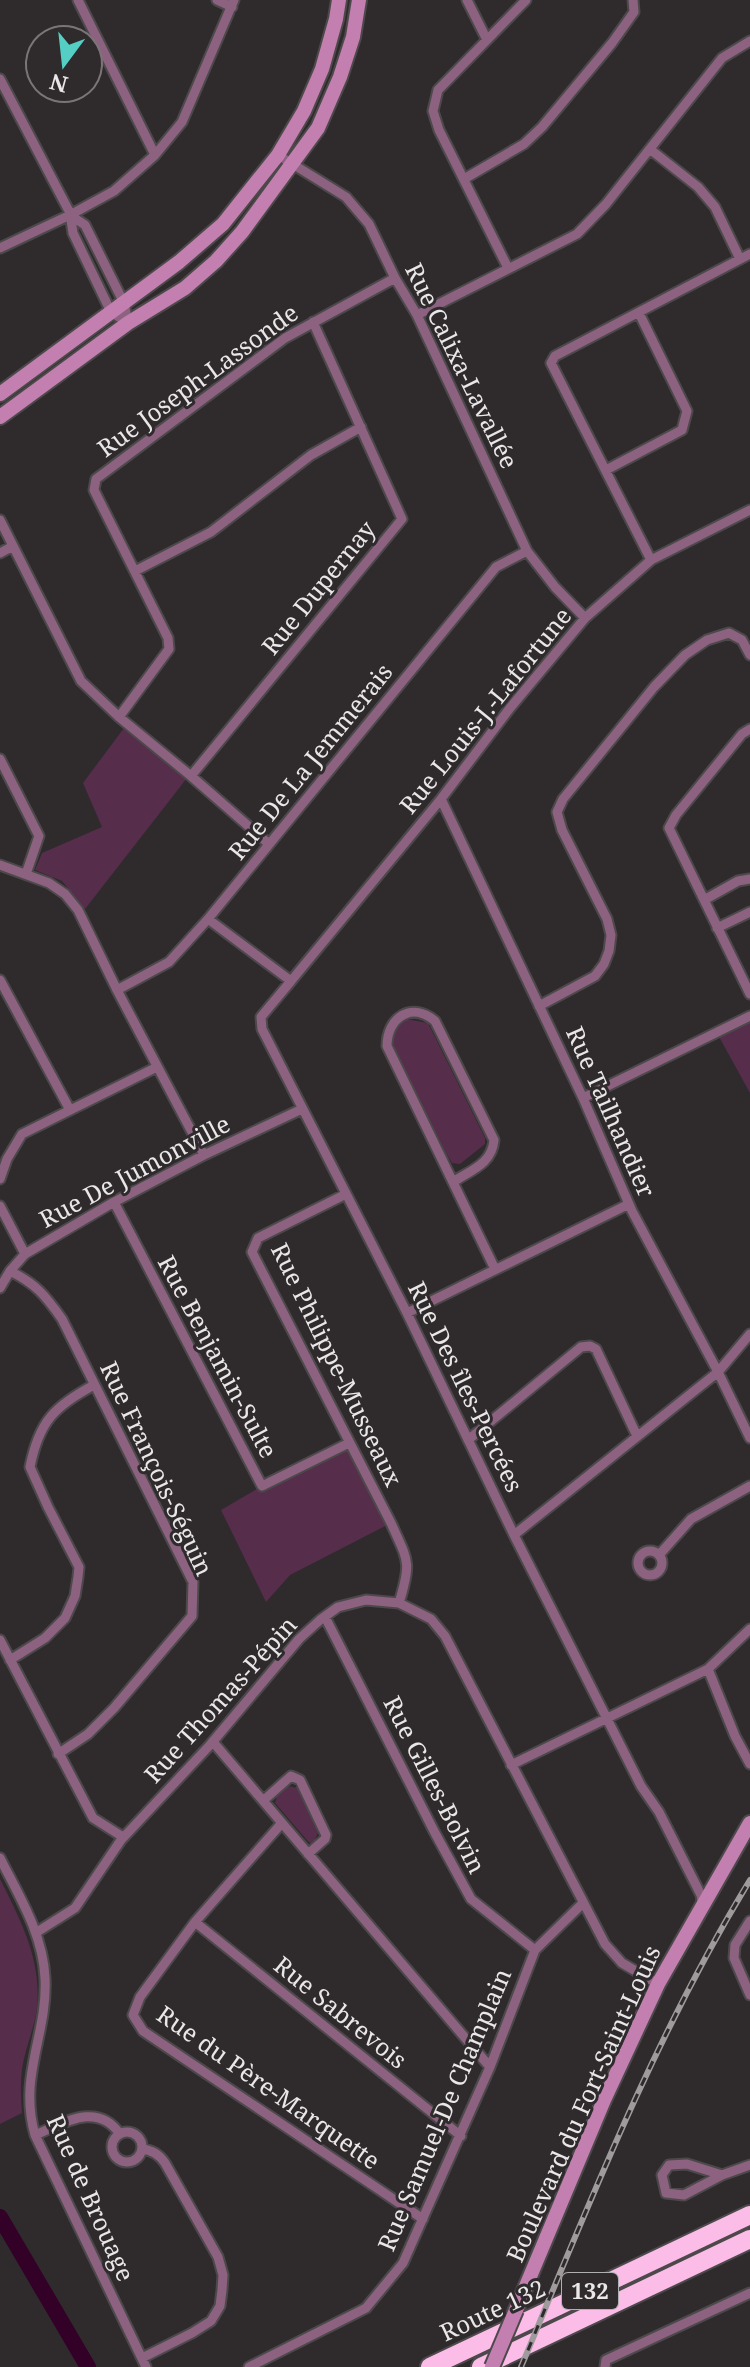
<svg xmlns="http://www.w3.org/2000/svg" width="750" height="2367" font-family="'Noto Serif',serif">
	<rect width="100%" height="100%" fill="#2f2b2d"/>
	<path fill="#562d4b" d="M124,728L187,778L85,909L62,881L35,870L42,853L102,827L83,783Z
		M750,1016V1093L717,1033Z
		M406,1019L428,1023L485,1138V1144L460,1164L452,1163L447,1155L394,1048C391,1033 395,1028 406,1019Z
		M349,1443L391,1523L290,1575L266,1602L221,1510L262,1486Z
		M288,1786L298,1788L318,1833L314,1842L310,1843L306,1839L275,1803L277,1796Z
		M0,1879C21,1921 42,1960 37,2009C34,2029 25,2049 22,2069C20,2084 21,2099 22,2113L0,2124Z"/>
	<g fill="none" stroke-linecap="round" stroke-linejoin="round">
		<path stroke="#330028" stroke-width="16" d="M0,2217L88,2367"/>
		<defs>
			<path id="street" d="M78,0L155,155
				M217,0L232,7
				M467,0L487,40
				M0,79L70,213L73,233L111,312L128,323
				M651,150L698,187L715,207L740,259
				M278,155L346,197L369,224L395,278L417,315L527,551L555,587L585,618
				M464,179L524,144L542,127L612,43L634,12L633,0
				M70,215L85,225L124,303L128,323
				M0,248L70,215L114,191L155,155L182,122L234,0
				M508,268L439,130L433,111L438,90L526,0
				M417,315L577,234L606,204L722,58L750,41
				M606,470L682,430L687,411L639,313
				M0,520L81,681L119,717L191,776L269,844
				M0,553L13,546
				M651,560L551,363L555,356L750,254
				M135,571L211,532L311,455L361,427
				M119,717L169,649L168,638L94,490L96,479L285,338L395,278
				M750,729L742,734L676,815L669,828L750,994
				M0,759L39,836L26,874
				M191,776L402,519L313,322
				M441,799L583,1098L632,1211L718,1372L750,1438
				M0,865L49,883L65,894L78,910L117,990L204,1155
				M704,900L738,881L750,879
				M208,919L291,981L261,1017L262,1029L407,1313L514,1535L641,1786L659,1812L701,1895L703,1907
				M717,928L750,912
				M0,980L70,1110
				M291,981L441,799L510,708L585,618L651,560L750,510
				M117,990L169,962L208,919L496,567L527,551
				M539,1006L595,976L604,964L609,951L611,935L607,919L562,830L557,812L563,799L654,687L685,655L707,640L729,633L742,640L750,655
				M583,1098L750,1016
				M0,1179L7,1159L22,1134L157,1067
				M453,1182C471,1170 492,1164 494,1140L435,1021C411,1001 387,1018 387,1046L495,1269
				M346,1194L258,1238L252,1252L391,1523C408,1561 412,1561 399,1603
				M114,1202L262,1486L349,1443
				M0,1206L25,1254
				M10,1271C36,1284 45,1295 62,1319L193,1582L192,1616L114,1708L88,1734L58,1754
				M0,1288L10,1271L25,1254L114,1202L204,1155L302,1109
				M407,1313L629,1204
				M468,1440L581,1347L590,1346L596,1349L637,1436
				M514,1535L718,1372L750,1334
				M638 1563a12 12 0 1 1 24 0a12 12 0 1 1-24 0Z
				M659,1555L691,1519L750,1486
				M325,1617L435,1833L471,1899L535,1950
				M0,1640L93,1818L123,1837
				M10,1660L45,1638L65,1618L75,1596L78,1577L79,1567L48,1507L30,1467C39,1421 55,1406 94,1385
				M708,1669L735,1736L750,1764
				M213,1742L490,2067
				M511,1765L708,1669L750,1629
				M264,1800L291,1776L300,1780L326,1835L325,1839L308,1854
				M281,1824L195,1922L140,1997L133,2015L143,2031L423,2219
				M0,1858C19,1896 43,1934 45,1978C48,2034 18,2076 35,2135L146,2367
				M750,1921L735,1945L734,1958L750,1995
				M195,1922L461,2136
				M37,1932L75,1908L121,1840L210,1745L299,1639L320,1620L338,1607L366,1600L399,1603L431,1619L445,1636L605,1944L622,1963L658,1984
				M112 2147a15 15 0 1 1 30 0a15 15 0 1 1-30 0Z
				M35,2135C64,2123 97,2101 120,2134
				M142,2149C152,2150 159,2154 165,2163L218,2257L223,2275L222,2290L220,2306L211,2321L192,2333L142,2358
				M722,2175L687,2164L669,2165L662,2175L666,2193L684,2195L722,2175L750,2165
				M249,2367L366,2308L403,2263L490,2067L535,1950L583,1903
				M605,2367L606,2360L750,2293"/>
			<path id="secondary" d="M0,394L179,262L223,224L278,155L304,111L322,69L336,19L339,0
				M0,417L128,323L185,288L216,261L242,232L318,128L340,77L353,37L359,0
				M516,2310L604,2100L658,1984L750,1823"/>
			<path id="highway" d="M430,2367L750,2215
				M481,2367L750,2239"/>
		</defs>
		<use href="#street" stroke="#4d494b" stroke-width="13"/>
		<use href="#secondary" stroke="#4d494b" stroke-width="18"/>
		<use href="#highway" stroke="#4d494b" stroke-width="22"/>
		<use href="#street" stroke="#8d6280" stroke-width="9"/>
		<use href="#secondary" stroke="#c37fb0" stroke-width="14"/>
		<use href="#highway" stroke="#fcbce8" stroke-width="18"/>
		<defs>
			<path id="rail" d="M521,2367C590,2201 656,2034 750,1880"/>
		</defs>
		<use href="#rail" stroke="#9f9b9d" stroke-width="6"/>
		<use href="#rail" stroke="#2f2b2d" stroke-width="3" stroke-dasharray="9" stroke-linecap="butt"/>
		<defs>
			<path id="secondary-bridge" d="M492,2367L516,2310"/>
		</defs>
		<use href="#secondary-bridge" stroke="#4d494b" stroke-width="18" stroke-linecap="butt"/>
		<use href="#secondary-bridge" stroke="#c37fb0" stroke-width="14"/>
	</g>
	<g text-anchor="middle" stroke-width="6" stroke-linejoin="round" paint-order="stroke">
		<rect fill="#2f2b2d" stroke="#b2afb1" stroke-width="2" x="562" y="2273" width="56" height="36" rx="6"/>
		<g font-size="22" font-weight="bold" fill="#eae7e9">
			<text x="590" y="2299">132</text>
		</g>
		<g font-size="24" fill="#eae7e9" stroke="#2f2b2d">
			<text transform="translate(461 366) rotate(64)" y="8">Rue Calixa-Lavallée</text>
			<text transform="translate(198 381) rotate(-36)" y="8">Rue Joseph-Lassonde</text>
			<text transform="translate(319 588) rotate(-51)" y="8">Rue Dupernay</text>
			<text transform="translate(486 711) rotate(-51)" y="8">Rue Louis-J.-Lafortune</text>
			<text transform="translate(311 762) rotate(-51)" y="8">Rue De La Jemmerais</text>
			<text transform="translate(610 1112) rotate(66)" y="8">Rue Tailhandier</text>
			<text transform="translate(135 1172) rotate(-28)" y="8">Rue De Jumonville</text>
			<text transform="translate(217 1357) rotate(62)" y="8">Rue Benjamin-Sulte</text>
			<text transform="translate(336 1365) rotate(64)" y="8">Rue Philippe-Musseaux</text>
			<text transform="translate(465 1387) rotate(64)" y="8">Rue Des îles-Percées</text>
			<text transform="translate(156 1469) rotate(65)" y="8">Rue François-Séguin</text>
			<text transform="translate(221 1700) rotate(-48)" y="8">Rue Thomas-Pépin</text>
			<text transform="translate(434 1785) rotate(63)" y="8">Rue Gilles-Bolvin</text>
			<text transform="translate(340 2013) rotate(39)" y="8">Rue Sabrevois</text>
			<text transform="translate(268 2088) rotate(35)" y="8">Rue du Père-Marquette</text>
			<text transform="translate(584 2104) rotate(-66)" y="8">Boulevard du Fort-Saint-Louis</text>
			<text transform="translate(445 2110) rotate(-67)" y="8">Rue Samuel-De Champlain</text>
			<text transform="translate(90 2198) rotate(66)" y="8">Rue de Brouage</text>
			<text transform="translate(493 2311) rotate(-25)" y="8">Route 132</text>
		</g>
	</g>
	<g transform="translate(64 64) rotate(195)"><circle r="38" fill="#2f2b2d" stroke="#7a7678" stroke-width="2"/>
	<path d="M0-6L14 30L0 20L-14 30Z" fill="#55cec4"/>
	<text y="-12" font-size="22" font-weight="bold" text-anchor="middle" fill="#eae7e9">N</text>
	</g>
</svg>
